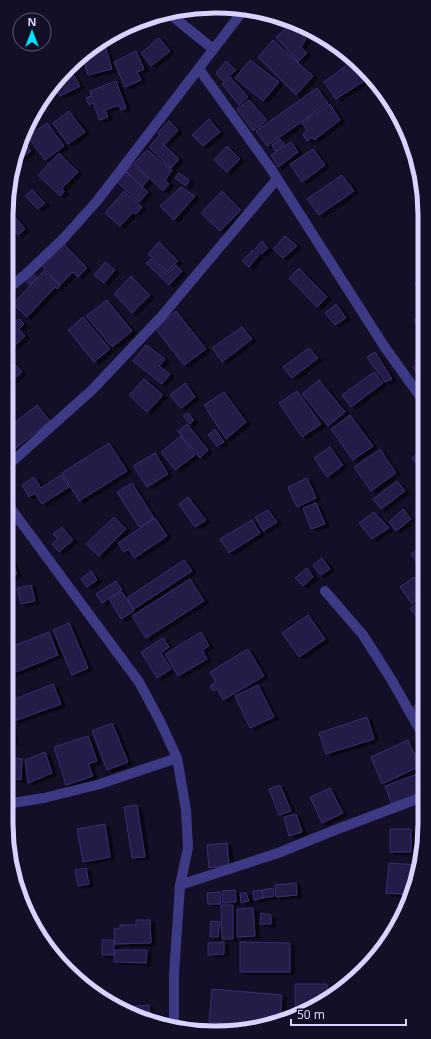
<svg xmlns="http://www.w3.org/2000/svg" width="431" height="1039" font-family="'Noto Sans',sans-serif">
	<defs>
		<filter id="shadow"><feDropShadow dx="4.5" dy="2.5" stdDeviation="0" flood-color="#0009"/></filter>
	</defs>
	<rect width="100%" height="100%" fill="#130f26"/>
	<path fill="#241b47" stroke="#3b2d73" filter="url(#shadow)" d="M291,24L306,39L301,47L307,53L298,62L276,37Z
		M159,38L170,51L151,66L141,53Z
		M273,40L313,76L296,95L258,57Z
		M104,42L112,69L88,75L83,58Z
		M136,51L144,69L137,72L141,80L125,87L114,62Z
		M250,60L279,82L263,101L235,78Z
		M226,61L236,70L223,81L216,73Z
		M351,62L364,81L336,99L324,82Z
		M356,64L358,65L371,76L366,80L354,66Z
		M70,68L80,86L60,96L54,85L58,77Z
		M230,77L248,97L239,105L222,84Z
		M116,81L126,108L121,110L119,105L105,110L108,117L100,120L93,103L89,105L86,98L91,96L90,91Z
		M317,88L328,103L267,146L256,131Z
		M249,100L267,120L253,131L237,109Z
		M330,104L340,120L314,140L312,137L307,141L303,135L307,130L302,123Z
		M69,111L85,132L68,144L53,123Z
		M209,119L220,132L203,146L192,135Z
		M169,121L178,130L164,145L179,159L171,168L149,147L160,135L158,133Z
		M47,123L64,146L45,160L28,137Z
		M280,139L285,144L275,151L272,145Z
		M23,141L31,151L15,162L17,148L21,142Z
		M291,142L298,152L278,167L271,155Z
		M227,146L240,159L227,172L214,160Z
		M313,149L325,165L302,182L290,164Z
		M147,150L172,170L165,180L169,184L163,191L134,163Z
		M59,153L78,172L62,188L64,192L60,196L38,175Z
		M133,164L149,179L142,187L126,171Z
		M126,172L148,192L139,202L117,182Z
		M179,173L189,180L186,186L175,178Z
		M342,175L354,191L319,215L307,199Z
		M181,187L195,196L174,220L160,206Z
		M32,190L45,203L38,209L25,196Z
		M124,191L142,207L136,214L133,212L120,226L105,213Z
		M222,191L241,210L220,231L201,213Z
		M11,212L25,229L18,235L6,222V218Z
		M6,222L14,231L6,238Z
		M285,236L297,246L283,258L273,249Z
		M262,241L268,248L261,254L255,249Z
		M159,242L178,261L167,272L148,254Z
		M63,243L87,268L78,277L73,272L60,285L41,265Z
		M253,250L259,255L249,267L242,261Z
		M151,259L167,274L176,265L182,271L169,285L146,263Z
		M105,262L115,270L104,283L94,275Z
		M299,268L327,297L317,307L289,278Z
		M31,271L37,277L30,285L24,279Z
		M44,271L60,286L58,289L55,287L27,317L13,304Z
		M131,276L150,295L132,313L114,294Z
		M423,278V296L415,284Z
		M107,300L132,331L112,347L86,316Z
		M336,304L346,318L335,325L325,313Z
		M176,311L206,349L184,365L155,328Z
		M424,314V326L419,329L414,320Z
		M9,315L15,322L19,319L24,324L19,329L25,336L7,353L6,352V317Z
		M83,317L110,349L94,362L68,330Z
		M242,327L252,339L222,362L212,348Z
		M146,345L165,359L159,366L170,374L162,384L133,361Z
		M309,348L318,358L292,378L283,367Z
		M375,352L392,379L385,382L367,357Z
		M6,354L22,372L6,386Z
		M424,354V375L422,373L418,375L413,367L417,364L415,360Z
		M374,372L383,383L351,407L342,395Z
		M144,379L163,395L147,412L129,395Z
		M319,380L345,412L328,426L302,394Z
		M185,383L195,397L181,408L170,395Z
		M297,391L321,424L302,437L279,403Z
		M224,392L246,422L226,439L204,405Z
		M37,405L50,421L6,456V430Z
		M188,413L194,420L190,424L183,416Z
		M350,415L373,446L353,460L331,429Z
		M187,424L208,450L200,458L178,431Z
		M215,429L224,442L217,446L208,435Z
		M181,436L195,455L175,470L161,452Z
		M109,443L127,471L79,501L62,473Z
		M330,447L343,465L327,477L314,458Z
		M380,449L396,473L371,491L354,467Z
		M422,450L424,451V466L420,468L412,458Z
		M155,453L168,474L147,487L133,466Z
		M61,475L69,487L42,504L35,493L29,497L22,485L34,477L41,488Z
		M307,478L316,498L297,507L288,487Z
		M397,481L405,491L381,509L373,499Z
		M132,483L154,518L139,527L117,492Z
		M188,497L206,520L195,527L179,504Z
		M316,503L325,524L311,529L303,508Z
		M403,509L411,519L396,531L389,522Z
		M268,510L277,522L263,531L255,517Z
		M374,512L389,528L372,539L359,523Z
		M114,517L126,529L99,556L86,544Z
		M155,518L167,536L134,558L129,549L124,552L118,543Z
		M252,520L260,533L229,553L220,539Z
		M62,527L73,540L59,552L52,544L58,539L53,534Z
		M424,545V573L411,554Z
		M10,557L17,574L6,579V558Z
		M322,558L330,569L320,575L313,565Z
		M184,560L192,571L134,609L127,598Z
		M307,568L313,577L303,586L295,578Z
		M91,571L97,580L87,587L81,579Z
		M414,577L424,588V593L412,604L400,587Z
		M190,579L204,601L146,638L132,616Z
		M116,581L122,590L102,603L96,594Z
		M31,585L35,601L21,604L17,588Z
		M122,592L134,611L121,619L109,599Z
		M424,598V612L417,617L410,609Z
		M308,615L325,639L299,657L282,633Z
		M69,623L88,668L72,675L53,630Z
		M9,624L11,639H6V625Z
		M49,632L58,655L6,676V649Z
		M201,632L209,646L202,650L207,659L178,676L165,654Z
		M163,638L169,647L161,653L171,669L157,678L141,652Z
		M248,649L264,676L223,700L217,689L213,691L210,686L216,682L210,672Z
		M53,684L61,704L14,721L10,711L13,710L10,701Z
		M258,685L274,717L250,728L235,696Z
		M423,700L425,701V716L421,719L413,707Z
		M6,717H10L13,743H6Z
		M367,717L374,739L326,754L319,733Z
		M112,723L128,762L107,770L92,731Z
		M88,736L97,761L88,764L93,776L66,785L54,747Z
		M408,740L420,766L382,784L371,757Z
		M45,752L52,773L28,783L25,760Z
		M6,757L22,759L21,780L6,778Z
		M423,772L425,775V792L392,805L385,786Z
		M280,785L291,811L279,815L269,789Z
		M330,788L343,813L322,823L310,797Z
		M137,805L145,857L132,858L124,807Z
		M296,814L302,832L289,836L284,817Z
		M105,824L110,857L83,862L77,829Z
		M390,829H411V852H390Z
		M227,843L229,865L209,868L207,845Z
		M389,863L418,865L414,891L412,895L386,893Z
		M86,868L89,884L78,886L75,870Z
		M296,883L297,895L276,897L275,885Z
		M273,888L274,896L263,898L262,890Z
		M235,890L236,902L223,903L222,891Z
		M262,890L263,898L254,900L253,891Z
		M220,892L221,904H208L207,893Z
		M240,893H246L249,901L241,903Z
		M221,905H233V939H222Z
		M253,908L255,936L237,937V909Z
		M261,913L271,915V924H260Z
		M136,920H150L151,943L115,944L114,929L120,928V925H136Z
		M211,921L220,922L218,937H210Z
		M102,940H114V955H102Z
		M224,942V954L208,955V943Z
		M240,942L290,943V972H240Z
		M50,948H56V957Z
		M115,950H147L146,963L114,962Z
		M295,984H327V1000L320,1005L295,1013Z
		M212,989L282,995L280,1019L259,1026L209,1022Z
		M149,1005L150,1020L125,1010V1007Z
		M218,1023L259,1026L243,1031L217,1030Z"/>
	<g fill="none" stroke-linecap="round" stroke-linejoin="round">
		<path stroke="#3d3a85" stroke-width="10" d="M171,15L213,49
			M199,69L271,169L384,346L424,402
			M6,290L25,275L63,239L97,201L242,12
			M6,467L93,389L161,317L277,179
			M6,502L139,682L160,721L177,758L186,810L188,848L180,885L174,974V1029
			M325,591L363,635L391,679L425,739
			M6,804L44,798L100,784L177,758
			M180,885L278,853L335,830L425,796"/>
	</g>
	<path d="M0 0H431V1039H0ZM215 13H216A202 202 0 0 1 418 215V824A202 202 0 0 1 216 1026H215A202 202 0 0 1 13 824V215A202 202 0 0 1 215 13Z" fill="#130f26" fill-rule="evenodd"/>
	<path fill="none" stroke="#d9d4ff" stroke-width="5" d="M215 13H216A202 202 0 0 1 418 215V824A202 202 0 0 1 216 1026H215A202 202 0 0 1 13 824V215A202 202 0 0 1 215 13Z"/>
	<g transform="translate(32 32)"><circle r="19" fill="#130f26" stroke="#625e7d"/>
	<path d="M0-3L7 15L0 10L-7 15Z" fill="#00e5ff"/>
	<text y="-6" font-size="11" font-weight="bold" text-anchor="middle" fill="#d9d4ff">N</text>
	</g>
	<path d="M291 1019v6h115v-6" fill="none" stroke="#d9d4ff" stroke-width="2"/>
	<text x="297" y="1019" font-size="12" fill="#d9d4ff" stroke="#130f26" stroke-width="3" paint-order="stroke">50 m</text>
</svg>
